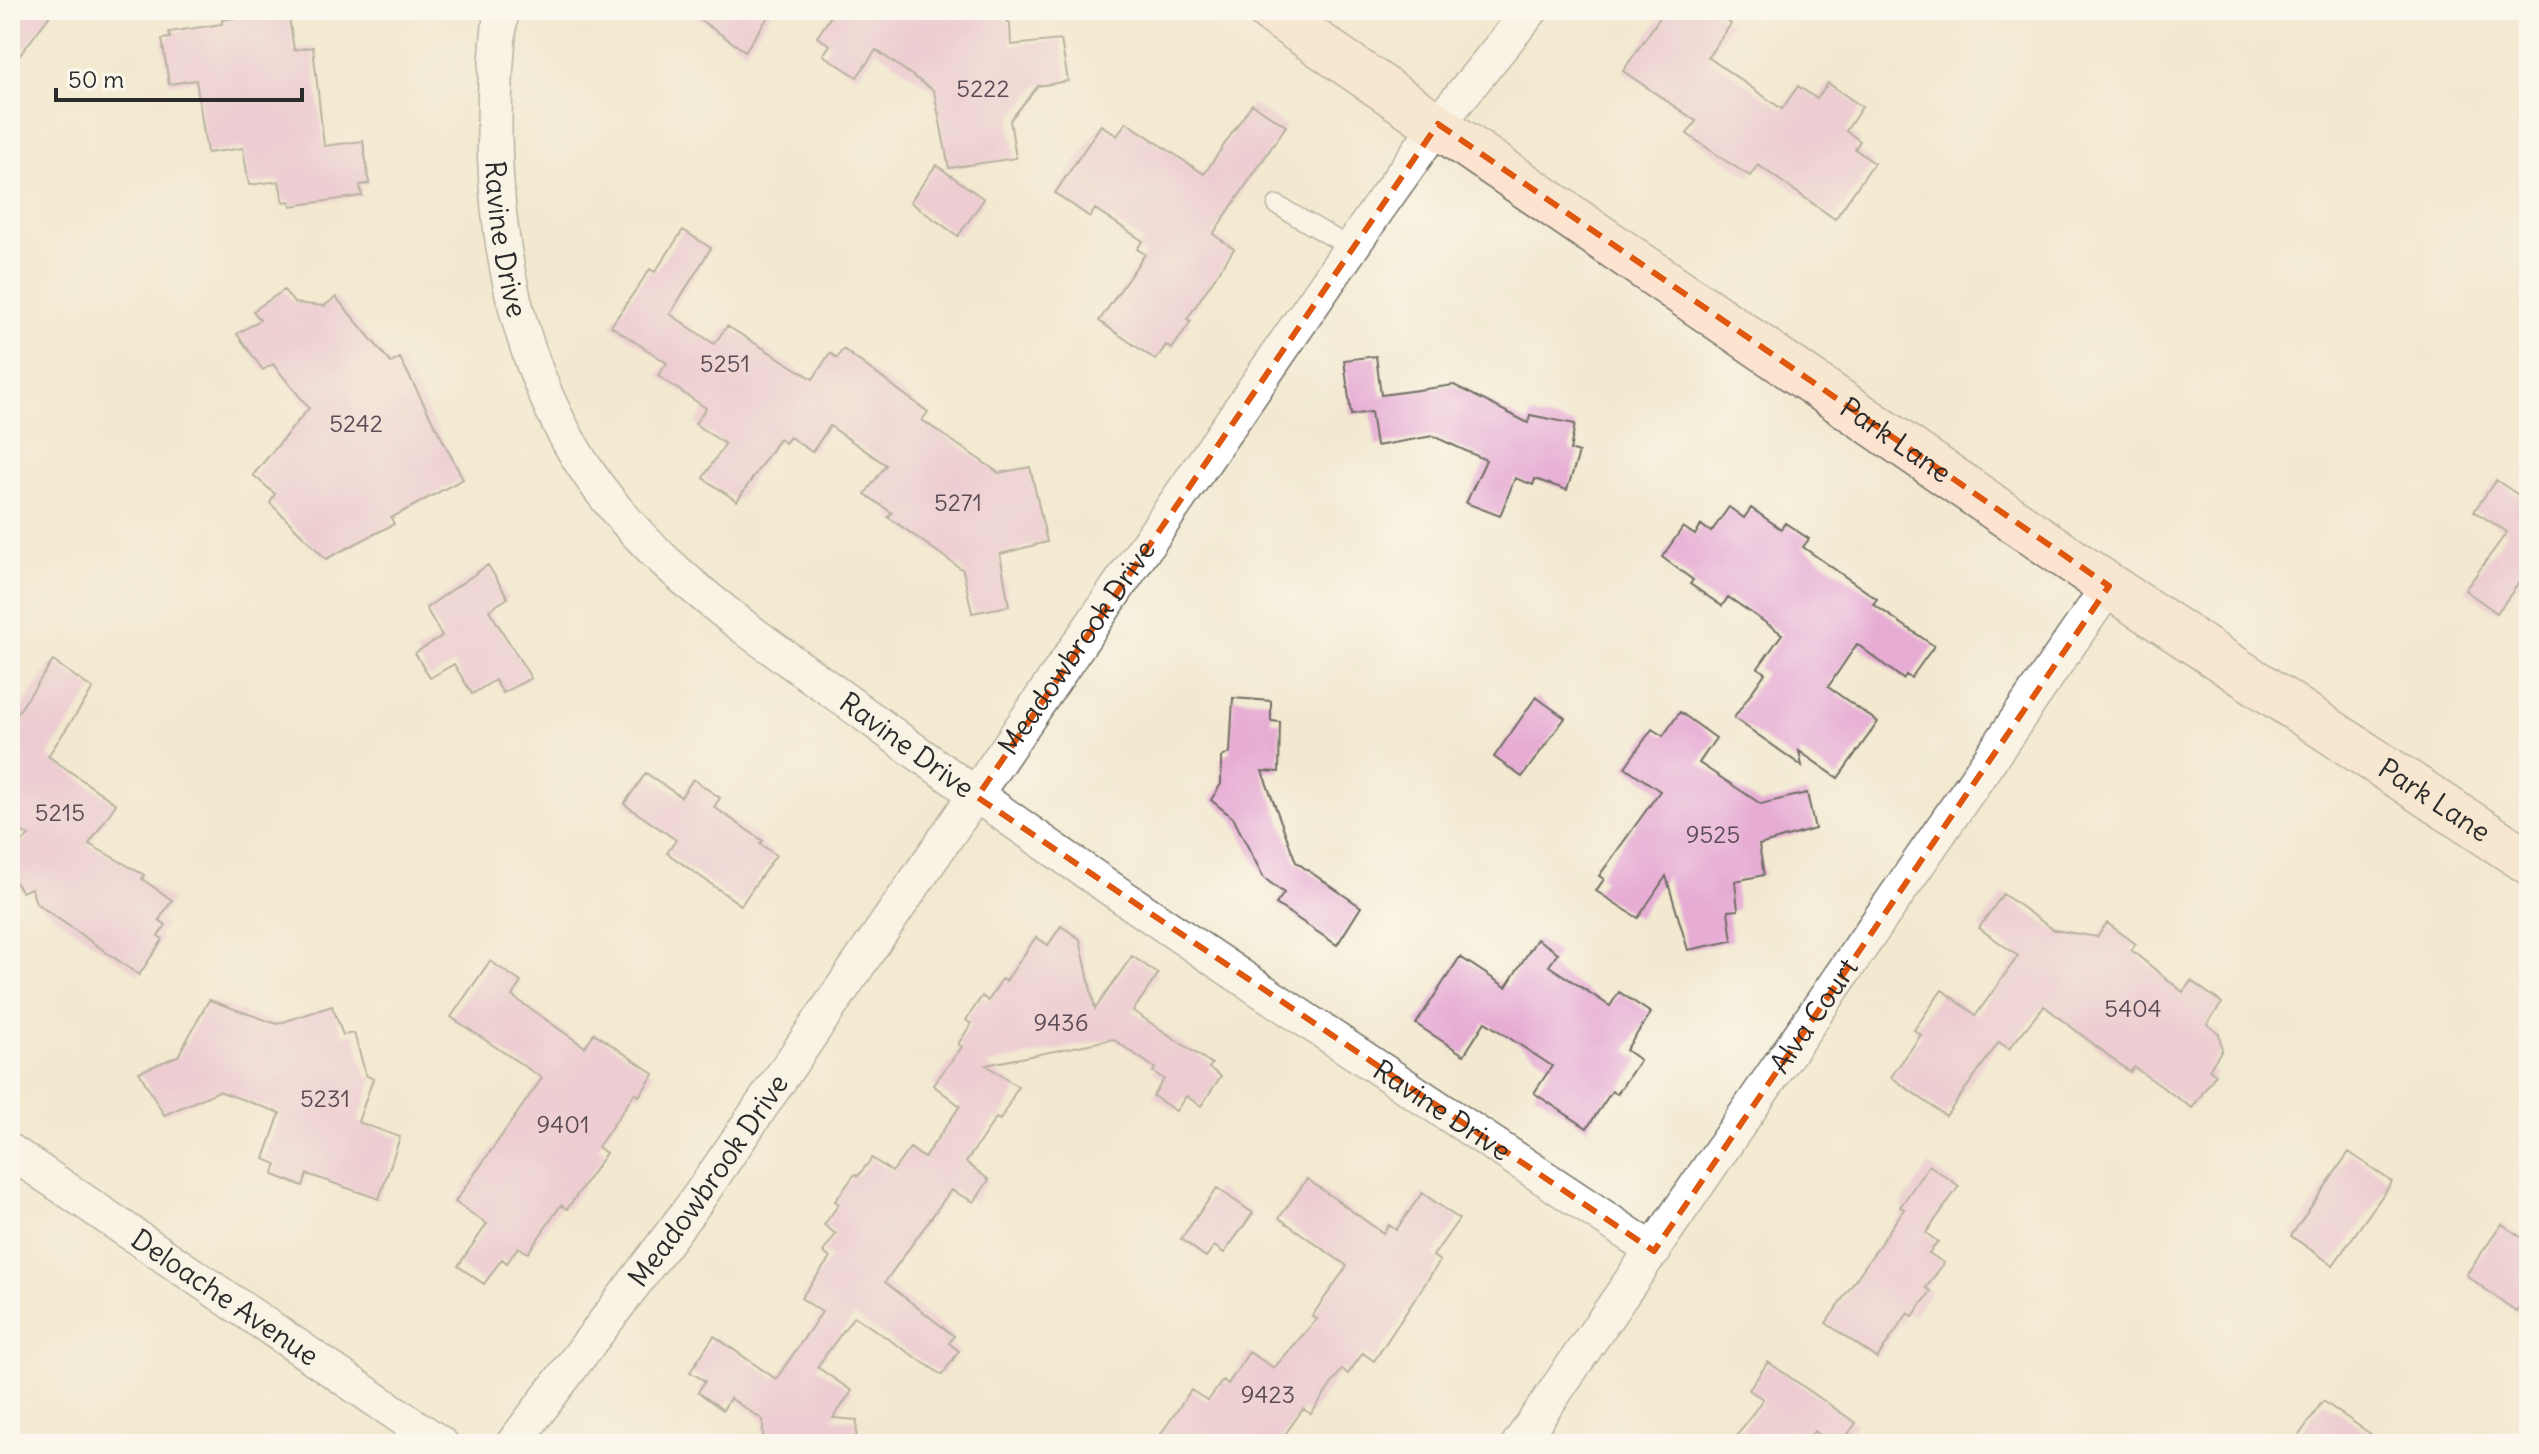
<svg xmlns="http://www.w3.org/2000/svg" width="2539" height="1454" font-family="Delius,sans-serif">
	<rect width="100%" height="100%" fill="#fbf7ec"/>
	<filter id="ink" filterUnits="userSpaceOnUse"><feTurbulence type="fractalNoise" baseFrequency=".0125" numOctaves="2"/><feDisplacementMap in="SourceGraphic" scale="16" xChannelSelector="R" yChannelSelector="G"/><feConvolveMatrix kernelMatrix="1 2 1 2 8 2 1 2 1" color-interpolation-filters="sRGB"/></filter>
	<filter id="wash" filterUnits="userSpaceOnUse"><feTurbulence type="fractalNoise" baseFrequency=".006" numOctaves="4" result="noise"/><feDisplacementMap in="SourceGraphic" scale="32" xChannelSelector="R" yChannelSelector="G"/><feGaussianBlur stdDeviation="1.8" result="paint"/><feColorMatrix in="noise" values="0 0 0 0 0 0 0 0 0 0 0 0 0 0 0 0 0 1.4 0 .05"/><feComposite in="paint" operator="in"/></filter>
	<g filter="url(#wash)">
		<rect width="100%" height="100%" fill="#f2e9d0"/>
		<g id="blocks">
			<path fill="#e6acd4" d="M10,10H54L10,68Z
				M248,10H288L294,50L313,47L324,146L363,141L369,184L360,185L362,196L291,206L290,201L283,202L279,181L249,185L243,148L207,153L196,80L169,84L162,39L170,38L169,32L222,24V20L249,16Z
				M686,10H773L745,51Z
				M835,10H991L1010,23L1011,45L1061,40L1068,81L1038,86L1010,120L1016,158L949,168L934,91L876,50L857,77L823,55L830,45L817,37Z
				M1665,10H1711L1731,24L1708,57L1782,109L1798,86L1817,99L1828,83L1862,107L1846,131L1860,141L1855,149L1874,163L1835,219L1758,165L1750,176L1726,161L1687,134L1696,121L1623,71Z
				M1252,104L1286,126L1213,234L1234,249L1187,319L1191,321L1172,349L1166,345L1156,360L1099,321L1145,254L1137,249L1143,241L1095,209L1090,217L1055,193L1101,125L1117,136L1126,122L1204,174Z
				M936,165L984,199L958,236L910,202Z
				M683,230L711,248L670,314L714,344L727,326L813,379L830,353L837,358L843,349L928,412L922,420L999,473L1030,467L1047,542L1000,554L1009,606L972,613L963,570L888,517L892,513L865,494L886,465L830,426L812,452L790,437L785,443L779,439L737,501L703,478L725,444L695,424L706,408L658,376L667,363L611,326L650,269L655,272Z
				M284,290L294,303L324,306L336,297L391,363L400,358L463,479L391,518L394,524L326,559L270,503L275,494L253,475L309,408L273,364L263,370L237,334L260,320L253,311Z
				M1376,356L1381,395L1454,385L1528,423L1530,415L1575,424L1570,450L1579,453L1567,490L1535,479L1533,485L1515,478L1500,516L1466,503L1486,460L1433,436L1376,446L1371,412L1351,415L1344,360Z
				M2496,480L2529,502V569L2497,613L2465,590L2507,532L2474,511Z
				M1729,507L1744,518L1751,508L1781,529L1785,523L1809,539L1803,547L1877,599L1873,604L1934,646L1911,678L1906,675L1903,679L1857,644L1828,687L1878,722L1838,778L1799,751L1802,766L1734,718L1765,673L1758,668L1782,634L1728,597L1722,606L1690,584L1693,580L1662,557L1683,527L1695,535L1701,525L1711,532Z
				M488,565L508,598L489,610L531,678L503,693L495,680L472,694L454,664L430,678L415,653L442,636L426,608Z
				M53,661L93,689L48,756L116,804L89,844L144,875L142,879L172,900L159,920L166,925L158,936L163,939L139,975L36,903L31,888L22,892L10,875V851L29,836L10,823V724Z
				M1536,697L1565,718L1522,777L1494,757Z
				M1233,698L1271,701V721L1280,722L1279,772L1262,771L1296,862L1361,907L1337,945L1276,904L1284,893L1264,878L1233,818L1211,800L1221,784V758L1230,752Z
				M1680,712L1716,738L1699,763L1761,804L1807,793L1815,829L1759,845L1764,875L1735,881L1738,910L1728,911L1732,941L1688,950L1666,876L1638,918L1596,891L1604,879L1599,876L1660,791L1625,767L1652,729L1663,736Z
				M646,773L681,797L693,779L720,798L714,807L763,841L760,844L776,855L741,905L667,853L676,840L624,804Z
				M2003,894L2054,930L2097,937L2107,923L2136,944L2131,950L2183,992L2191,981L2222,1003L2207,1024L2219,1034L2222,1050L2209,1069L2216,1074L2192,1108L2134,1067L2130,1072L2044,1006L2009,1049L1999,1042L1946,1116L1891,1077L1921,1035L1914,1030L1942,990L1976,1015L2018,956L1979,928Z
				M1061,926L1080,939L1095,1009L1132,956L1158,974L1133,1011L1212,1064L1209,1068L1221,1076L1201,1106L1186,1096L1176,1111L1153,1096L1164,1079L1153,1072L1155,1068L1113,1039L986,1065L1018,1087L1000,1120L996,1118L966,1162L989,1180L974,1202L951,1190L885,1282L954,1336L949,1343L959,1351L942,1375L854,1316L817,1367L852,1391L833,1418L857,1420L856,1444H763V1420L730,1398L723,1410L698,1392L705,1381L690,1372L714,1336L776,1379L822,1312L801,1298L830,1258L823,1252L836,1234L824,1225L839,1204L835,1201L855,1174L858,1176L872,1158L892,1172L910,1148L924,1158L960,1106L933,1085L962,1047L958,1044L971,1024L966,1020L982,996L988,1001L1002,979L1006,981L1036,937L1048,945Z
				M1537,939L1558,953L1549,966L1610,1006L1619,992L1651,1013L1626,1050L1640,1060L1617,1094L1612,1091L1587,1128L1534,1093L1552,1066L1485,1022L1464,1055L1416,1024L1460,957L1506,987Z
				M490,961L521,982L512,996L585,1047L594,1033L654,1074L639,1096L635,1093L598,1147L606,1153L567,1209L561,1205L528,1253L518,1247L507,1263L502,1259L484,1284L458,1266L487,1224L455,1202L542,1078L451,1017Z
				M209,1000L277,1024L332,1006L343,1035L354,1033L366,1075L373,1079L358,1122L400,1137L379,1199L307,1174L303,1186L273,1175L277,1164L264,1159L280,1113L219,1091L164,1115L139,1072L178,1056Z
				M2349,1152L2392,1182L2333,1265L2291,1236Z
				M1929,1165L1959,1186L1926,1233L1938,1242L1929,1253L1944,1263L1926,1288L1931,1291L1913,1316L1908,1313L1877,1358L1826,1323L1904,1209L1900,1207Z
				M1307,1179L1383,1233L1389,1225L1396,1230L1422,1193L1459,1219L1433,1256L1440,1261L1374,1361L1363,1353L1348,1374L1342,1369L1311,1414L1303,1409L1278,1444H1154L1191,1390L1208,1401L1223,1380L1228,1384L1249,1352L1274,1368L1317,1319L1312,1316L1347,1266L1279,1218Z
				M1217,1188L1253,1213L1224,1253L1214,1246L1206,1257L1181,1239Z
				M2502,1224L2529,1243V1295L2517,1312L2466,1275Z
				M1768,1362L1856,1423L1841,1444H1834L1814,1431L1805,1444H1731L1763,1399L1749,1390Z
				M2323,1401L2385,1444H2293Z"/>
		</g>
	</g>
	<g filter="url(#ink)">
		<use href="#blocks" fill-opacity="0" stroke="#716e65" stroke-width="2"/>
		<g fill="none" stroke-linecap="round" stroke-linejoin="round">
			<defs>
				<path id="lane" d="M1277,205L1351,248"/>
				<g id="street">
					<path id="s1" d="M501,10C485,158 495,309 569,442C638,565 763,639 874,721C1127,907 1393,1076 1654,1251"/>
					<path id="s2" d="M10,1151L441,1444"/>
					<path id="s3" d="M513,1444L694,1204L1377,210L1438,124L1531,10"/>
					<path id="s4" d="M1519,1444L2109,586"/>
				</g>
				<g id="secondary">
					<path id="s5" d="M1269,10L2109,586L2529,862"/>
				</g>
			</defs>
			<use href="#lane" stroke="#716e65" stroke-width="21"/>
			<use href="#street" stroke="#716e65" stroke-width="37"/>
			<use href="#secondary" stroke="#716e65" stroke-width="47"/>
			<use href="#lane" stroke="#fff" stroke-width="18"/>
			<use href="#street" stroke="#fff" stroke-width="34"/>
			<use href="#secondary" stroke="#fde4d1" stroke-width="44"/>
		</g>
	</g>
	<path d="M0 0H2539V1454H0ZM1438,124L2109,586L1654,1251L977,797Z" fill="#f2e9d0" fill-opacity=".55" fill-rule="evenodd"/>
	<path fill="none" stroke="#df570e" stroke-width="6" stroke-dasharray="16 10" stroke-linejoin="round" d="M1438,124L2109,586L1654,1251L977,797Z"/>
	<g text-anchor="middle" stroke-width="6" stroke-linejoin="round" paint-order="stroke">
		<g font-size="24" fill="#5a4b55">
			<text x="983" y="97">5222</text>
			<text x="725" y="372">5251</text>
			<text x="356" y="432">5242</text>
			<text x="958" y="511">5271</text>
			<text x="60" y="821">5215</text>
			<text x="1713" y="843">9525</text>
			<text x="2133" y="1017">5404</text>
			<text x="1061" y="1031">9436</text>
			<text x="325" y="1107">5231</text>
			<text x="563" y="1133">9401</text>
			<text x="1268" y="1403">9423</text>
		</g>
		<g font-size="28" fill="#2b2b2b" stroke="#fbf7ec">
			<text dy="10" stroke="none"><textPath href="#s1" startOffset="230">Ravine Drive</textPath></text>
			<text dy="10" stroke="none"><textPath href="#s5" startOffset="760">Park Lane</textPath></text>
			<text dy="10" stroke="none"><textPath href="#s3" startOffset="976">Meadowbrook Drive</textPath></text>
			<text dy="10" stroke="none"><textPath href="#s1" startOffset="902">Ravine Drive</textPath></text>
			<text dy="10" stroke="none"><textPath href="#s5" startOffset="1408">Park Lane</textPath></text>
			<text dy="10" stroke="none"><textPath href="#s4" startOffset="520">Alva Court</textPath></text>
			<text dy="10" stroke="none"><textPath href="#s1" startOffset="1550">Ravine Drive</textPath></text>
			<text dy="10" stroke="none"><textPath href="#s3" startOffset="328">Meadowbrook Drive</textPath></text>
			<text dy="10" stroke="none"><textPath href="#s2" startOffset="260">Deloache Avenue</textPath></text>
		</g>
	</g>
	<rect width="2539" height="1454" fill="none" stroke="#fbf7ec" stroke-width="40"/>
	<path d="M56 88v12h246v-12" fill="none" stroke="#2b2b2b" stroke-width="4"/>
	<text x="68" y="88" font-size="24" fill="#2b2b2b" stroke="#fbf7ec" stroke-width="6" paint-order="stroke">50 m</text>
</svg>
